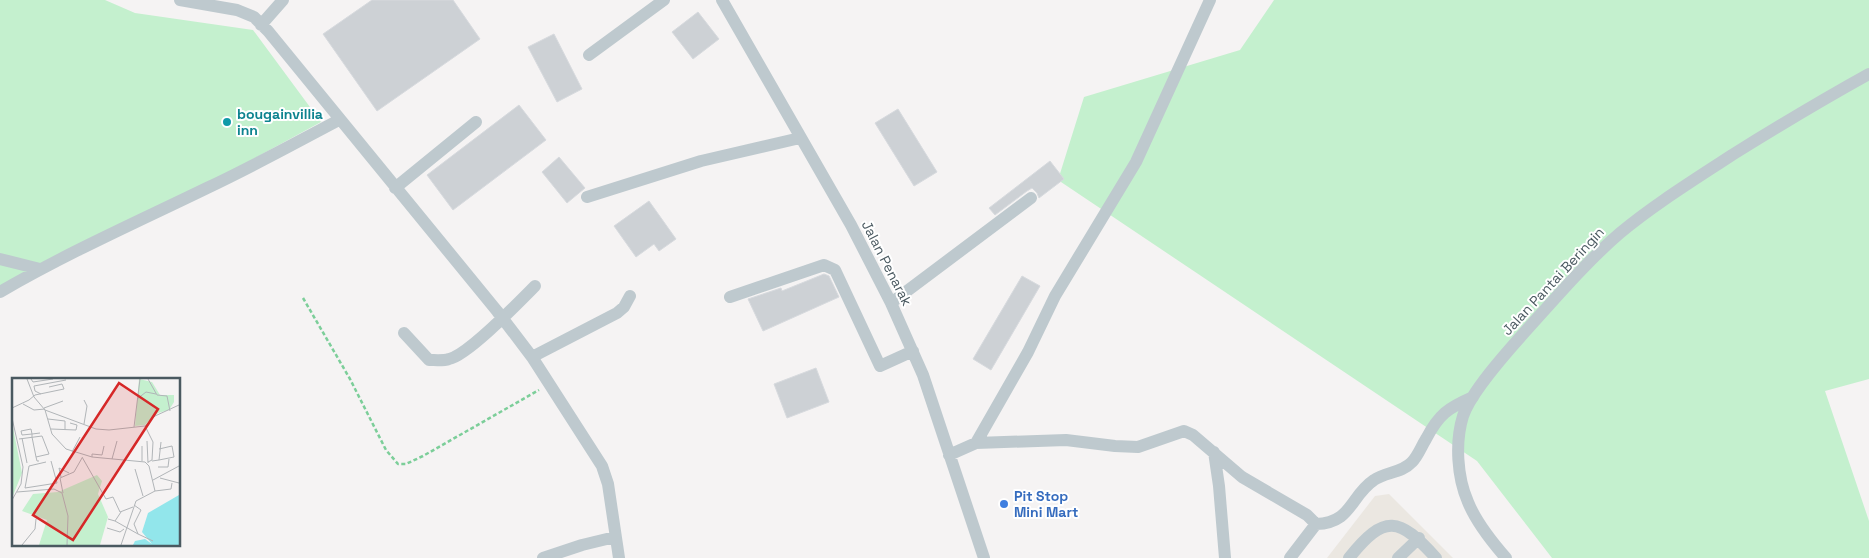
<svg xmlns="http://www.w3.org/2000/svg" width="1869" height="558" font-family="'Space Grotesk',sans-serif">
	<rect width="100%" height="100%" fill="#f5f3f3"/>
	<path fill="#ebe7e1" d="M1389,494L1453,558H1327L1375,496Z"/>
	<path fill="#c4f0ce" d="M0,0H105L135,13L253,30L321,122L0,297Z
		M1274,0H1869V379L1825,391L1869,521V558H1552L1477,461L1058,180L1084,97L1240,50Z"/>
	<path fill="#cdd1d5" stroke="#d7dade" d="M372,0H453L480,39L377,111L323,34Z
		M698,12L719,39L693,59L672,32Z
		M554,34L582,89L557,102L528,47Z
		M519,105L546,140L453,210L427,175Z
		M898,109L937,172L914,186L875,123Z
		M559,157L585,188L567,203L542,172Z
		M1050,161L1064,179L1039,198L1037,193L1032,188L1027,191L995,215L989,208Z
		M649,201L676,239L659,251L654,244L636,257L614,226Z
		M824,274L829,276L839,297L763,331L748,299L781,288L782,291Z
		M1022,276L1040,286L991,370L973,359Z
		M816,368L829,402L787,418L774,384Z"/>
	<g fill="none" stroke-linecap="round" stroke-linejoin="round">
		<path stroke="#7cce99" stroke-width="2.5" stroke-dasharray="4 2.5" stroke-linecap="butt" d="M303,298L350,379L386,450L398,464H406L423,456L539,390"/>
		<path stroke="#bec9ce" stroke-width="12" d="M180,0L237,10L254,17L268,31L497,311L532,357L602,466L608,484L619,558
			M722,0L851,225L891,303L923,375L984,558
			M261,25L283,0
			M589,55L664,0
			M395,188L476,122
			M587,197L701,161L800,138
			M0,259L40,269
			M0,292C67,253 137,222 207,188C252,167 295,143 339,120
			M730,297L824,265L835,270L880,366L913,351
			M891,303L1031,198
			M404,333L429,360C435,360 443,361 449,359C468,355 519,302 535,286
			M532,357L617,313L624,307L630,296
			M976,443L1028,352L1055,296L1136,162L1210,0
			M1214,452L1219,486L1225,558
			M949,455L976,443L1066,440L1115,446L1138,447L1184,431L1193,435L1242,477L1307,515L1316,524C1352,523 1350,496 1374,480C1385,472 1402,473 1412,462C1418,456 1421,447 1426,439C1439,414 1448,408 1473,397
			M543,558L582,545L615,537
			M1290,558L1316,524
			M1349,558C1385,513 1399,517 1436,558
			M1398,558L1419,538
			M1506,558C1492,542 1476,522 1468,502C1457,477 1455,442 1463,416C1471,392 1505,354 1523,334C1554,300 1585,263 1620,233C1655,204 1694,180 1732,155C1777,127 1822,100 1869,74"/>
	</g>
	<circle fill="#0f9aa8" stroke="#fff" stroke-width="2" cx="227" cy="122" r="5"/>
	<circle fill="#3f7fe0" stroke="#fff" stroke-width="2" cx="1004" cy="504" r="5"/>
	<g text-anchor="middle" stroke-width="4" stroke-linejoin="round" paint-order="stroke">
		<g font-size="14" font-weight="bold" fill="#0d838f" stroke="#fff" text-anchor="start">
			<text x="237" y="119">bougainvillia<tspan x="237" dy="16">inn</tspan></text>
		</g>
		<g font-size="14" fill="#4a5960" stroke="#fff">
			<text transform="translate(887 263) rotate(63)" y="5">Jalan Penarak</text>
			<text transform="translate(1553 281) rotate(-47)" y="5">Jalan Pantai Beringin</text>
		</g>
		<g font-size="14" font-weight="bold" fill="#366cbe" stroke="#fff" text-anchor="start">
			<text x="1014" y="501">Pit Stop<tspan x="1014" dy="16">Mini Mart</tspan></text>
		</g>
	</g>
	<g transform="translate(12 378)">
		<rect width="168" height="168" fill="#f5f3f3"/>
		<path d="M127,1L140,4L148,17H162V24L157,32L146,35L133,47L123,48ZM0,45L10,95L0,120ZM85,97L90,103L86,116L96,139L88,167H27L35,142L10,133L21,116L46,114Z" fill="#c4f0ce"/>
		<path d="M167,117V167H121L123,163L133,161L140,166L130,154L136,135Z" fill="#92e6eb"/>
		<path fill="none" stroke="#b1b5b8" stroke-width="1" d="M15,1L22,19M19,1L21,4L41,1M136,1L145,17L155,18L158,33M29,16L23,13L22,8L54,2M22,19L33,32L40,56L54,71L80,79L133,84L137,88L143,113M125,21L134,14L144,16M17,22L23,17L52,11L50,6L37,9M72,22L75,28L72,46M11,26L22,32L33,31M0,30L17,22M32,30L51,23M33,32L84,51L97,52L133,48L143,38L167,27M0,40L11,89L9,106L0,122M36,41L53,43V52M133,48L141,64L140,82L136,84M122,49L128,1M39,51L64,52L65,47L58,45M10,60L15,85M7,61L30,58L37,76L24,79M135,63L136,85M130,68V83M147,71L160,68L162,79L147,82M60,74L68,59M70,79L94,121L101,119L108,134L121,129M80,79V76L90,77L92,68M100,81L105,63M27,83H25L24,79L20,59V56L19,51L9,53L10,57L20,56L28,55M140,83L147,82L149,64M34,84L17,88L13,110L45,105L39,83M146,89H156L157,81M123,91L131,118M49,99L47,90L57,95M148,100L167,105M141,102L167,88M5,114L42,111L50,115L56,138L55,167M51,115L48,100L62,94L70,80M96,141L103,143L109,134M103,143L126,156L122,146L129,132L122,127M95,150L108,154L112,151M126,156L141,163M10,167L23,151L24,141M109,167L124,123L143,113L159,111L160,105"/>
		<path fill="#d62828" fill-opacity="0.15" stroke="#d62828" stroke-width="2.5" d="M107,5L146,31L61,162L21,137Z"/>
		<rect width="168" height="168" fill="none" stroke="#4a5960" stroke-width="2.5"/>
	</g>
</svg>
